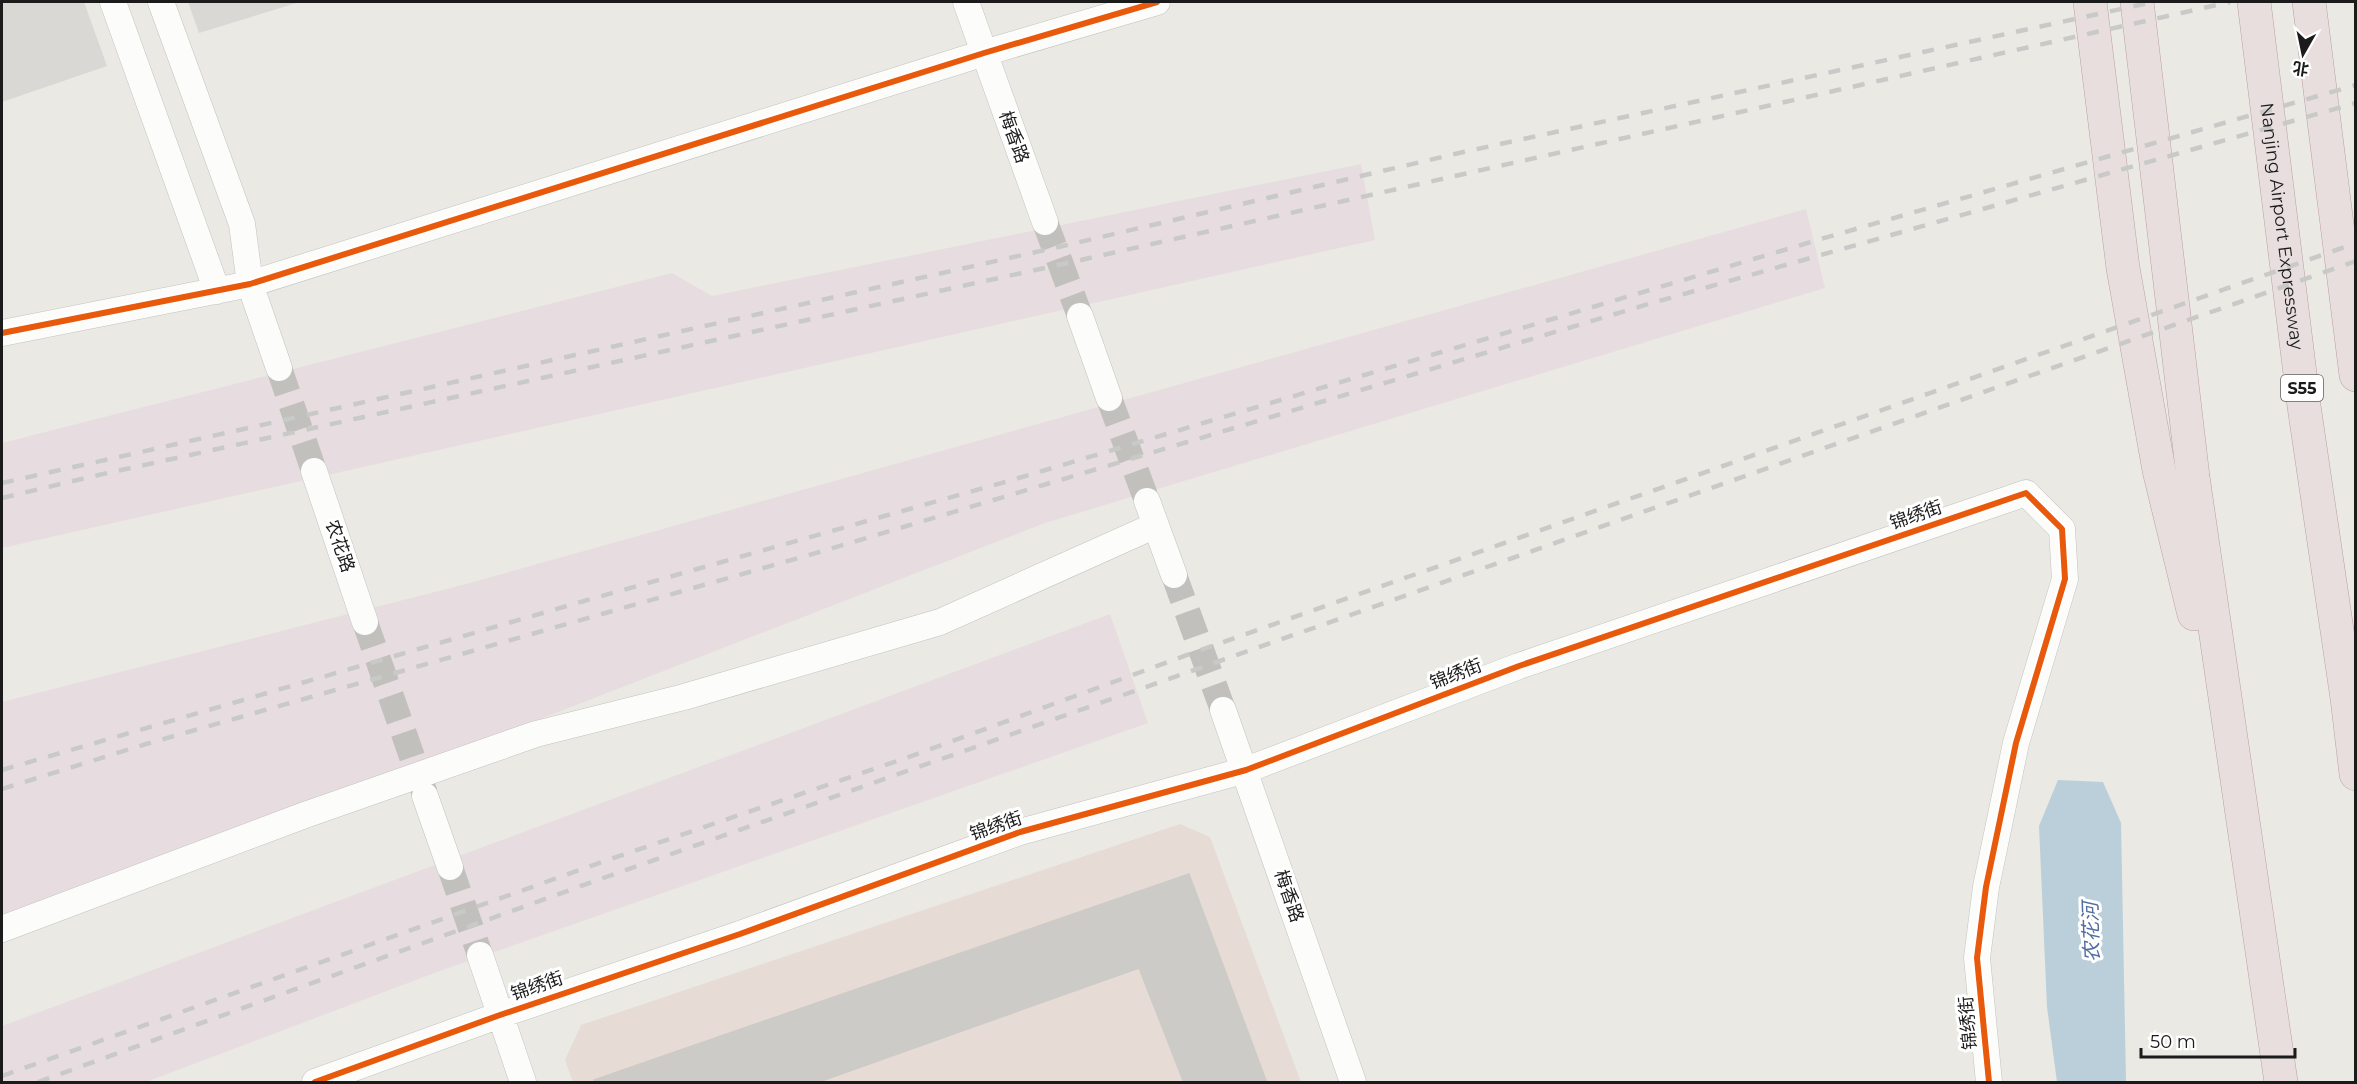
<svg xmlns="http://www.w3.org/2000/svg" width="2357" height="1084" font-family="Montserrat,'Noto Sans SC',sans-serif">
	<rect width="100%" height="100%" fill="#eae9e4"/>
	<path fill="#d9d8d5" d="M2,2H84L107,66L2,102Z
		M188,2H300L199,33Z"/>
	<path fill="#e7dbd6" d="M1180,824L1210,837L1301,1082H573L565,1060L581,1025Z"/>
	<path fill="#e7dde1" d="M1361,164L1375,240L2,548V443L672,273L712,296Z
		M1806,209L1825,288L1045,523L2,928V702L466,584Z
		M1110,614L1148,723L437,972L146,1082H2V1026Z"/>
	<path fill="#bacfda" d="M2058,780L2103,782L2121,823L2126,1082H2057L2047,1007L2039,826Z"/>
	<path fill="#cccbc7" stroke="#cdcbc6" stroke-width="1.5" d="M1189,874L1267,1083H1184L1139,968L816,1083H595L594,1080Z"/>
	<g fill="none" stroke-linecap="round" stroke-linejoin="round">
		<path stroke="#c1c0bc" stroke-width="26" stroke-dasharray="26 13" stroke-linecap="butt" d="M1045,222L1080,316
			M279,368L314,471
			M1109,398L1147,501
			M1174,575L1223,710
			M365,622L425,794
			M450,867L480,955"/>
		<defs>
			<path id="minor" d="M113,2L217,291
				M161,2L242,224L250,284L279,368
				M966,2L1045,222
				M1080,316L1109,398
				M2,333L250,284L984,53L1157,2
				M314,471L365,622
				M1147,501L1174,575
				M1223,710L1353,1082
				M425,796L450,867
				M2,929L305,815L536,734L684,697L940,622L1156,525
				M480,955L523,1082
				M315,1082L500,1015L740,934L1020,832L1246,770L1519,666L2026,493L2062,529L2065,579L2016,743L1986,887L1977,958L1989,1082"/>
			<g id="highway">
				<path d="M2090,2L2123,268L2159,470L2194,614"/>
				<path d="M2137,2L2193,477L2281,1082"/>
				<path id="s1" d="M2254,2L2304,406L2347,698L2356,774"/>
				<path d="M2309,2L2356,375"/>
			</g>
		</defs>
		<use href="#minor" stroke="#c2c2c0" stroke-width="27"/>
		<use href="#highway" stroke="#bc9fa3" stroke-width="34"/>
		<use href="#minor" stroke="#fcfcfb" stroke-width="26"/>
		<use href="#highway" stroke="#e8dede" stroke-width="33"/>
		<path stroke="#c9c9c8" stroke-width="4.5" stroke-dasharray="12 12" stroke-linecap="butt" d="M2,483L1063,246L1459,153L2153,2
			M2,498L94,476L1072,262L2230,2
			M2,770L584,601L1012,480L1821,239L2356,85
			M2,789L146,744L823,551L1652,303L2356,103
			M2,1076L602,862L906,758L1209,647L2356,243
			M38,1082L606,877L2356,261"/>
		<defs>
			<path id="cycleway" d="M2,333L250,284L984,53L1157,2
				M315,1082L500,1015L740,934L1020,832L1246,770L1519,666L2026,493L2062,529L2065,579L2016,743L1986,887L1977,958L1989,1082"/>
		</defs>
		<use href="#cycleway" stroke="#fff" stroke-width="10"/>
		<use href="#cycleway" stroke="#e8590c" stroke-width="6"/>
	</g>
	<g text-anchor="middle" stroke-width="6" stroke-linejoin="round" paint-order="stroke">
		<rect fill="#fff" stroke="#5f5f5f" stroke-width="1.5" x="2281" y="375" width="42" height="26" rx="4.5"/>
		<g font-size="16" font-weight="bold" fill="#1b1b1b">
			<text x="2302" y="394">S55</text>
		</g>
		<g font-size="18" fill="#1b1b1b" stroke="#fff">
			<text transform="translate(1014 137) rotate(70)" y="6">梅香路</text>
			<text dy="6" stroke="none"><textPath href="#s1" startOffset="226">Nanjing Airport Expressway</textPath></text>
			<text transform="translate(1916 515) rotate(-19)" y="6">锦绣街</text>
			<text transform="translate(340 546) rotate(71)" y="6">农花路</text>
			<text transform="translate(1456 674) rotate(-21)" y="6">锦绣街</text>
			<text transform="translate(996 826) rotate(-19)" y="6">锦绣街</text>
			<text transform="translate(1289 896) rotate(71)" y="6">梅香路</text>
			<text transform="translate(537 986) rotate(-19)" y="6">锦绣街</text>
			<text transform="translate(1968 1023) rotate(-95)" y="6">锦绣街</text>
		</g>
		<g font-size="20" font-style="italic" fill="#516ea2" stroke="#fff">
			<text transform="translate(2091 932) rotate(-92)" y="7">农花河</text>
		</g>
	</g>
	<rect width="2357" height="1084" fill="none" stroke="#1b1b1b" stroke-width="6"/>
	<g transform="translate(2303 54) rotate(189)" stroke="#ffffff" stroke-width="4.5" paint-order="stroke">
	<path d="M0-4.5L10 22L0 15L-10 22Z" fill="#1b1b1b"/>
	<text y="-9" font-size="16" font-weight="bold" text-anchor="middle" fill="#1b1b1b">北</text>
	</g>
	<path d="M2141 1048v9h154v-9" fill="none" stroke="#1b1b1b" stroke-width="3"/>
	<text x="2150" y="1048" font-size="18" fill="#1b1b1b" stroke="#ffffff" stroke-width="4.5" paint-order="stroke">50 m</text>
</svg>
